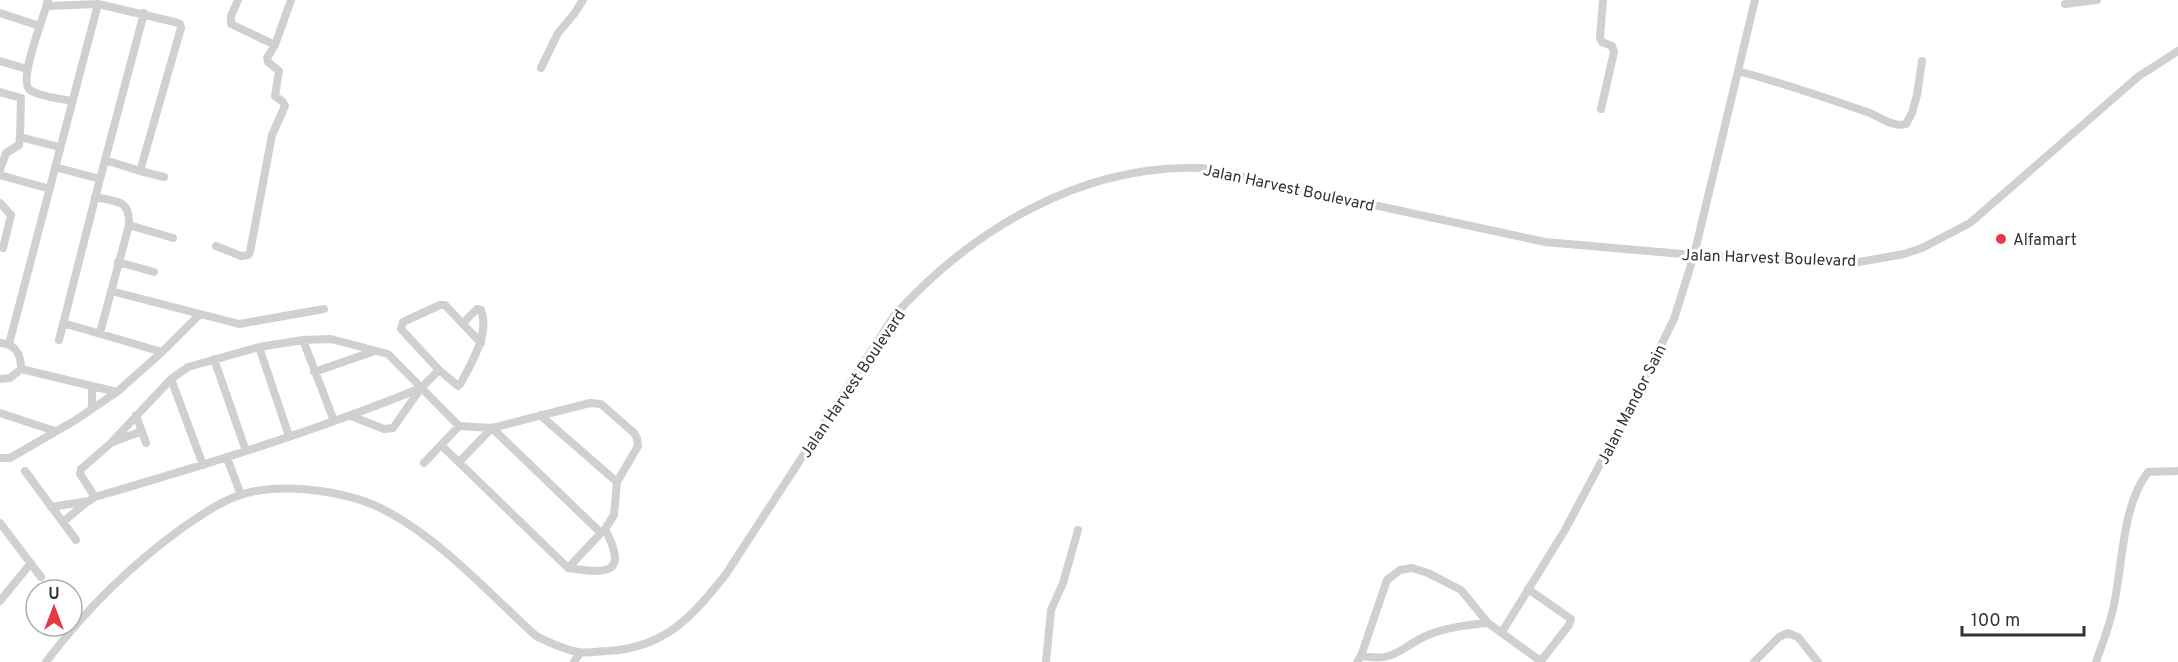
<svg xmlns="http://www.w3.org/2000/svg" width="2178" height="662" font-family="Overpass,sans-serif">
	<rect width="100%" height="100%" fill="#fff"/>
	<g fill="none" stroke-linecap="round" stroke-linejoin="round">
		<path stroke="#d0d0d0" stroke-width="8" d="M48,0C45,15 17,81 30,90C40,97 59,98 71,101
			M98,4L175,22L180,24L181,28L140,171L105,160
			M2065,4L2097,0
			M0,13L40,26
			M275,45L291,0
			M0,61L27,69
			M541,68L558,33L574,14L583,0
			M1738,71C1782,83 1824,97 1867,112C1879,116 1893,128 1906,124L1912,113L1917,95L1922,61
			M0,92L21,98L20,137L59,147
			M1601,109L1614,52L1612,46L1602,42L1600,38L1603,0
			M55,167L100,179L144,13
			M0,170L6,153L19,145L20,137
			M140,171L164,177
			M0,175L50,189
			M95,197C117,202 130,199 129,225L100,333
			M0,203L11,215L3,248
			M129,225L173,238
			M216,246L241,256L248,255L250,252L272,135L285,106L283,102L275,96L279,71L268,62L267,58L275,45L231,24V16L238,0
			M118,262L154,272
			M111,291L239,324L324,309
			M63,323L162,352
			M463,323L477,309L481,310C490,334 472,361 461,383L458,386L439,370L401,329L403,322L440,305H445L481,343
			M59,340L100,179
			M303,340L334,421
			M0,343C16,344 21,354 21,369L10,378L0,379
			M9,344L98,4L47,6
			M259,347L289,436
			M214,359L246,451
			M21,369L117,392L162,352L199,315
			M314,372L375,351
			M171,379L203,465
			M92,386V409
			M0,413L55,431
			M136,415L146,443
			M540,415L617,482
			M351,416L384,429L393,428L421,388L439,370
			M113,442L142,431
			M0,458H10L74,421L117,392
			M227,458L241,495
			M459,462L492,428L601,533L605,529
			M424,463L459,426
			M25,471L76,540
			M95,497L80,474L81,469L111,443L171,379L188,367L259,347L303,340L331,339L388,354L459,426L492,428L590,403L601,404L634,433L637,438L638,446L617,482L614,515L605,529C629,575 607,574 568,568L441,445
			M51,507L89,501L95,497C205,465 315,431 421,388
			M63,522L87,502
			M0,523L41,577
			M568,568L601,533
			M1528,589L1571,619L1569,625L1541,661
			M0,601L31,563
			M1502,632L1565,530L1633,402L1674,319L1694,255L1755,0
			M1361,656L1387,580L1400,570L1412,568L1428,573L1461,590L1488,623
			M46,662C85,610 132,564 185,526C203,514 219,502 240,495C282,481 352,491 390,513C443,542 491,595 536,636C549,642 564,650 579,652C588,654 598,651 607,651C665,648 692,617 726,574L894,316C972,229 1082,164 1202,168L1545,242L1694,255L1859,262L1904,254L1922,248L1970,223L2139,76L2178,51
			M574,662L580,653
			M1046,662L1051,610L1063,583L1078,530
			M1357,662L1361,656C1398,662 1398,648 1428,635C1447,627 1468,625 1488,623L1542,662
			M1754,662L1779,637L1788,633L1798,637L1818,662
			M2096,662C2102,645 2109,627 2113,609C2123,567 2121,507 2148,472L2178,471"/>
	</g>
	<circle fill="#e63946" stroke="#fff" stroke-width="2" cx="2001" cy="239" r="6"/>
	<g text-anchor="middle" stroke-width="6" stroke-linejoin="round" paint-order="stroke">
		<g font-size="16" fill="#333" stroke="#fff">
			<text transform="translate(1289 187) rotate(12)" y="6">Jalan Harvest Boulevard</text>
			<text transform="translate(1769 257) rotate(2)" y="6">Jalan Harvest Boulevard</text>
			<text transform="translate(852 383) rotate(-56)" y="6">Jalan Harvest Boulevard</text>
			<text transform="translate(1631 404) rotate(-63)" y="6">Jalan Mandor Sain</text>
		</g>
		<g font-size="16" fill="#333" stroke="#fff" text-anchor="start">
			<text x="2013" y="245">Alfamart</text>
		</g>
	</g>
	<g transform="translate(54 608)"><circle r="28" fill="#ffffff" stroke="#adadad" stroke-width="1.5"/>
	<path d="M0-4.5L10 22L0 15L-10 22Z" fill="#e63946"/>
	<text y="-9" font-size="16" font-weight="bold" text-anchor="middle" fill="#333333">U</text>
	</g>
	<path d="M1962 626v9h122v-9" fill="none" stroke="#333333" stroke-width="3"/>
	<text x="1971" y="626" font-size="18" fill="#333333" stroke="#ffffff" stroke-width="4.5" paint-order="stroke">100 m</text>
</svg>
